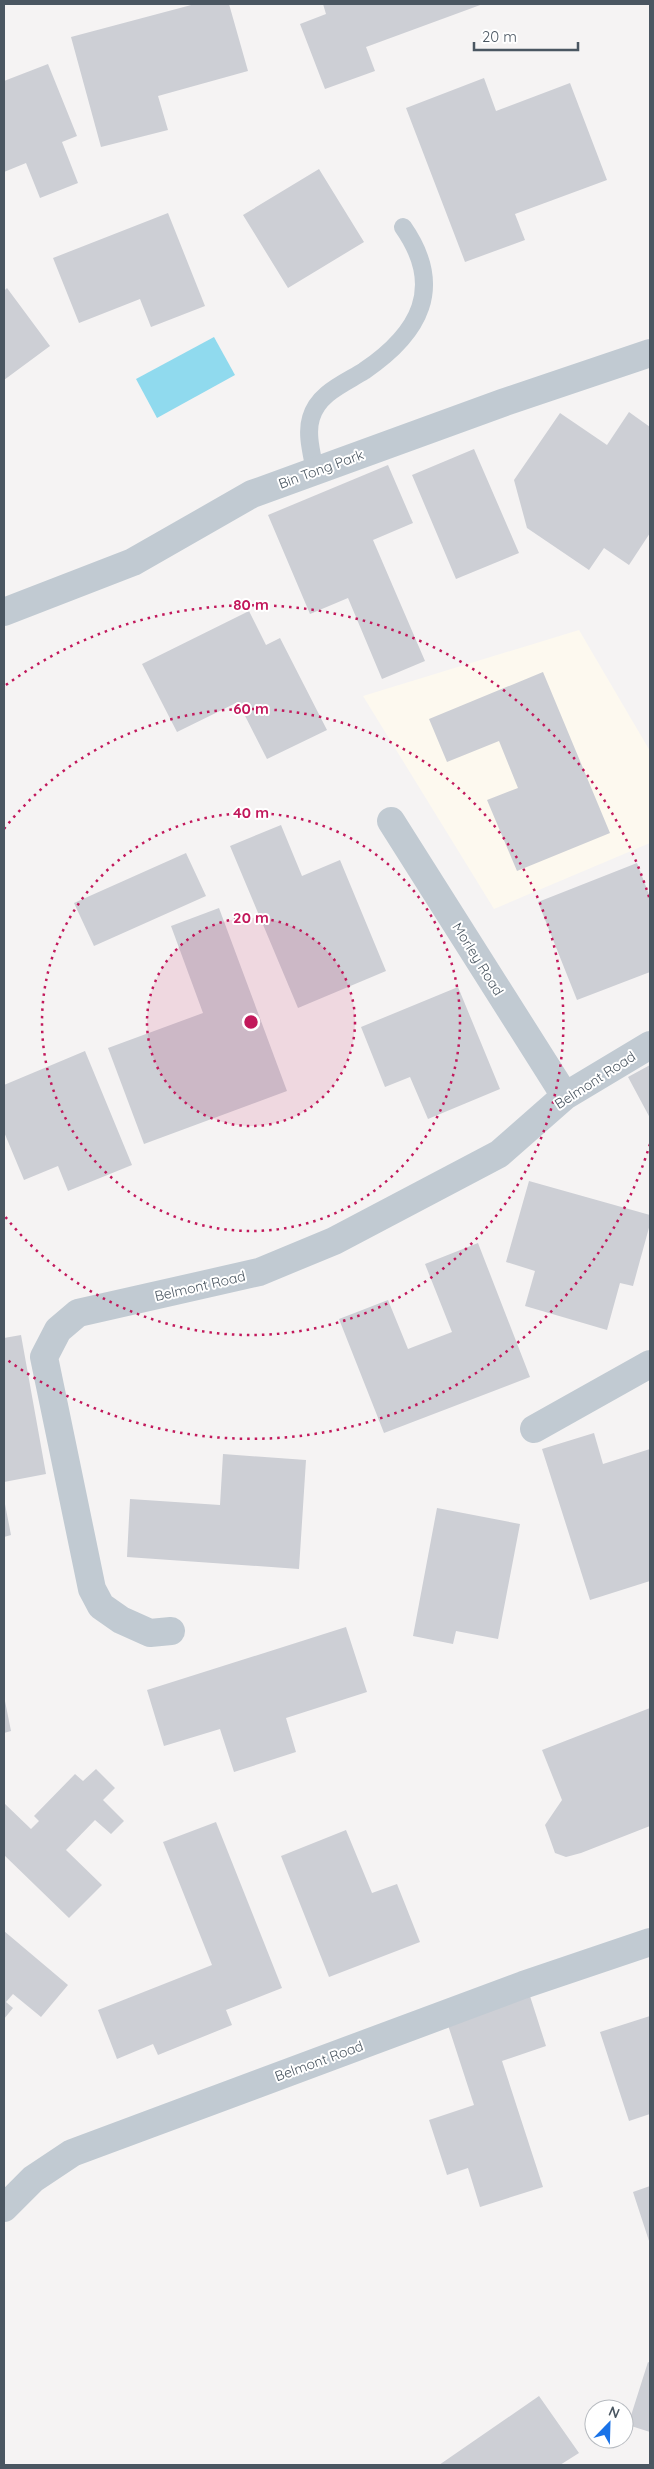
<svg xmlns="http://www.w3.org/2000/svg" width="654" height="2469" font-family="Quicksand,sans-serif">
	<rect width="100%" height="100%" fill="#f5f3f3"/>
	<path fill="#fdf9ef" d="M579,630L650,751V843L494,909L363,696Z"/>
	<path fill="#90daee" d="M214,337L235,375L157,418L136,379Z"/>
	<path fill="#cdcfd5" d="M195,4H229L248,71L158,96L168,130L101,147L71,37Z
		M323,4H483L366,47L375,71L325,89L300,24L326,14Z
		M48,64L77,136L62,142L78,183L40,198L26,163L4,172V81Z
		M484,78L496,111L570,83L607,180L515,214L525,240L465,262L406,108Z
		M319,169L364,242L288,288L243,215Z
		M168,213L205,306L151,327L140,299L79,323L53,258Z
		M7,288L50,346L4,380V291Z
		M629,412L650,427V533L629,565L604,548L589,570L527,528L514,480L560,413L607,445Z
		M474,449L519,553L456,579L412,475Z
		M388,465L413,523L373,540L425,661L382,679L348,598L310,614L268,515Z
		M249,611L266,645L280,638L327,730L267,759L238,702L177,732L142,664Z
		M543,672L610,833L517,871L487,800L518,788L499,741L447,762L429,719Z
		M281,825L302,876L340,860L386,971L298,1008L230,846Z
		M186,853L206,896L94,946L74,903Z
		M637,863L650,897V972L577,1000L538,902Z
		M219,908L287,1091L144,1144L108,1048L203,1013L171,926Z
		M458,987L500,1089L428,1119L410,1077L385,1087L361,1027Z
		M85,1051L132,1165L68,1191L58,1166L24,1180L4,1132V1085Z
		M650,1065V1118L628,1077Z
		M529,1181L650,1215V1224L633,1286L620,1283L607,1330L525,1306L535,1271L506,1262Z
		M478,1243L530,1377L384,1433L339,1319L388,1300L408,1349L452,1332L425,1264Z
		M21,1335L46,1474L4,1482V1338Z
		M594,1433L603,1464L650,1449V1581L590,1600L542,1449Z
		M223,1454L306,1460L299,1569L127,1557L130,1499L220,1505Z
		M4,1499L11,1535L4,1537Z
		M437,1508L520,1524L498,1639L456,1631L453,1644L413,1636Z
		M346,1627L367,1692L286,1718L296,1752L234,1772L220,1729L164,1746L147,1690Z
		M4,1696L11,1731L4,1733Z
		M650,1708V1826L581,1853L566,1857L555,1853L545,1825L562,1800L542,1750Z
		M96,1769L115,1788L103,1800L124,1821L111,1834L95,1820L66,1850L102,1885L69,1918L4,1855V1803L31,1829L39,1821L34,1816L75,1774L83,1781Z
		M216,1822L282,1988L226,2010L232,2025L158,2055L153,2044L117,2059L98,2010L212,1965L163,1842Z
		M346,1830L372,1893L397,1884L420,1942L329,1977L281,1856Z
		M4,1931L68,1985L41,2017L13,1994L6,2002L13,2008L4,2019Z
		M529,1993L546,2046L502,2061L543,2187L480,2207L468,2168L447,2175L429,2120L474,2105L446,2019Z
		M650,2016V2114L629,2121L600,2032Z
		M650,2186V2244L633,2192Z
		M648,2362L650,2363V2432L628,2425Z
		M539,2396L579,2453L560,2465H439Z"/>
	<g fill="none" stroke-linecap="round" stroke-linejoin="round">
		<path stroke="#c1cad2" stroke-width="18" d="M315,471C312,454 306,434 311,418C318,393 345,383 364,371C420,333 445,287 403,227"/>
		<path stroke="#c1cad2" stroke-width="28" d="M4,612L133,562L252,494L505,402L650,353
			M391,821L565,1096
			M534,1429L650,1364
			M171,1631L150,1633L121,1620L101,1606L92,1589L44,1357L58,1330L78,1313L259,1272L334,1241L499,1154L565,1096L650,1045
			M4,2208L33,2179L72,2153L523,1985L650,1942"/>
	</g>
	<circle cx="251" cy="1022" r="104" fill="#c2185b" fill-opacity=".12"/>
	<g fill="none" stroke="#c2185b" stroke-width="2.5" stroke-dasharray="2.5 5">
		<circle cx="251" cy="1022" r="104"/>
		<circle cx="251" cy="1022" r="209"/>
		<path d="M4 829A313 313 0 1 1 4 1215"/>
		<path d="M650 1144A417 417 0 0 1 6 1359M6 685A417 417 0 0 1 650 900"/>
	</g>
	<g text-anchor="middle" stroke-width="4" stroke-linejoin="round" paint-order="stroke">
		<g font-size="14" fill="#4a5661" stroke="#fff">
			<text transform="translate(321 469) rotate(-20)" y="5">Bin Tong Park</text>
			<text transform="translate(478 959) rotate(58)" y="5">Morley Road</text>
			<text transform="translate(595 1080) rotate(-33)" y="5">Belmont Road</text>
			<text transform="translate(200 1286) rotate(-13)" y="5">Belmont Road</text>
			<text transform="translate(319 2061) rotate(-20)" y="5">Belmont Road</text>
		</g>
	</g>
	<circle cx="251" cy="1022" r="8" fill="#c2185b" stroke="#fff" stroke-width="2.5"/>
	<g font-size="15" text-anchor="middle" font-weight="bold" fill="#c2185b" stroke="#fff" stroke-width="4" stroke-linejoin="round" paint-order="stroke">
		<text x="251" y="610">80 m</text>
		<text x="251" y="714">60 m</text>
		<text x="251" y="818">40 m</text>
		<text x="251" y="923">20 m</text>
	</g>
	<rect width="654" height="2469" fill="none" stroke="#4a5661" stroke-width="10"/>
	<g transform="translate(609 2424) rotate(23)"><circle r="24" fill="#ffffff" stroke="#b7bbc0"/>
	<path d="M0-4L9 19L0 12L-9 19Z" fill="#1a73e8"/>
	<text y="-8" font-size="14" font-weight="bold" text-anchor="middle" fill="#4a5661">N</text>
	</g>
	<path d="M474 42v8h104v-8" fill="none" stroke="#4a5661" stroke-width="2.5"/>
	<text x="482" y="42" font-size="15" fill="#4a5661" stroke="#ffffff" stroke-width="4" paint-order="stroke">20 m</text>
</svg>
